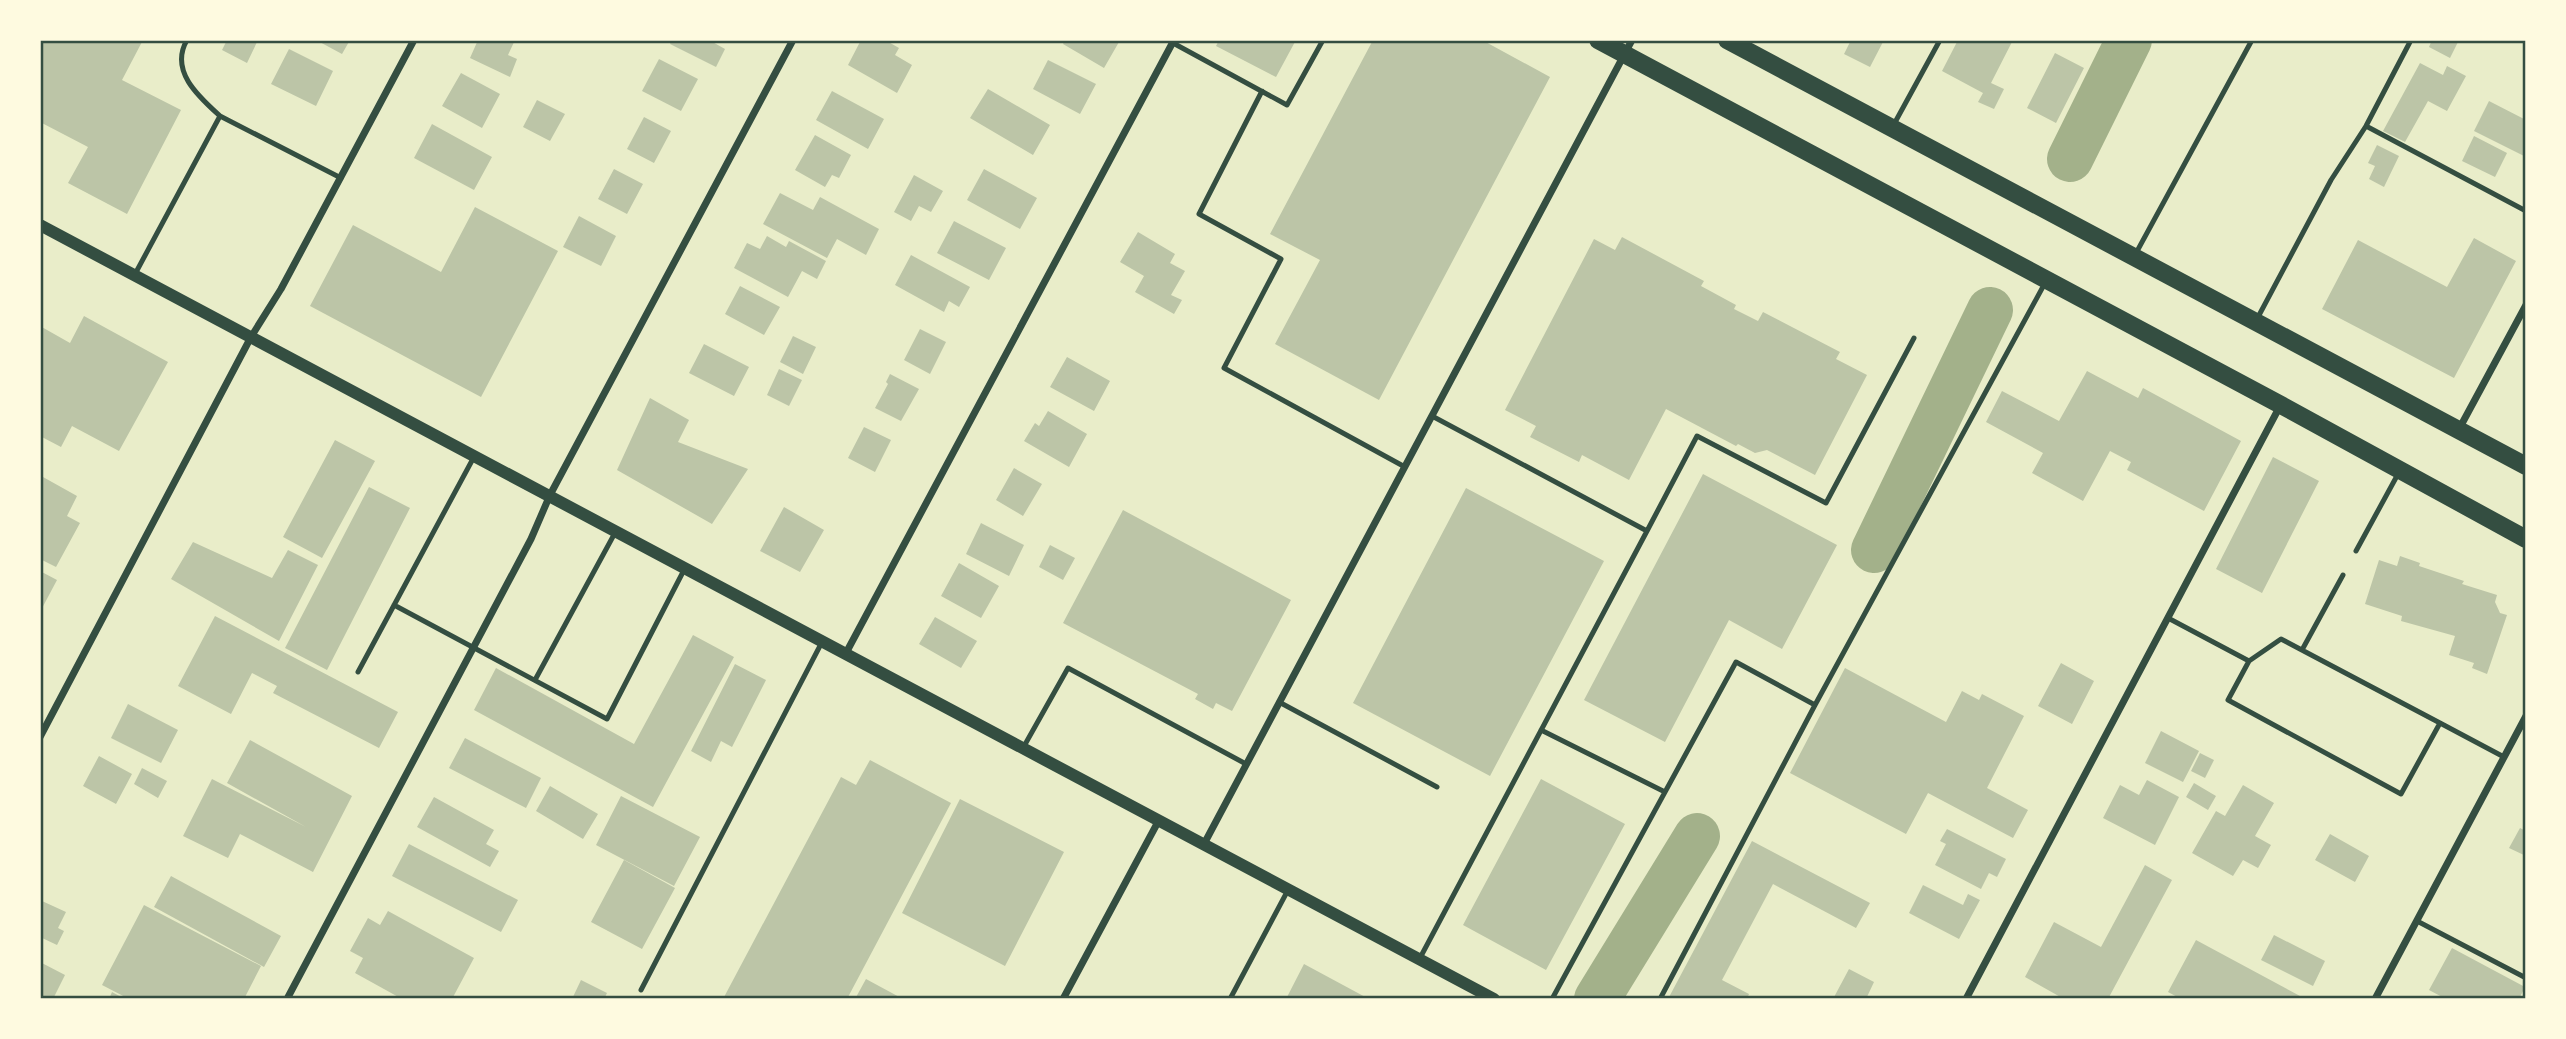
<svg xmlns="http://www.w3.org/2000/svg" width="2566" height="1039" font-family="Inter,sans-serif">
	<rect width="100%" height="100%" fill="#e9edc9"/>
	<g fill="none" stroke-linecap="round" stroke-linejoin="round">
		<path stroke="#a3b18a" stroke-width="46" d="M2070,159L2129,40
			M1874,550L1990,310
			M1597,999L1697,836"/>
	</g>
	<path fill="#bcc5a7" d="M40,40H143L122,80L181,110L127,214L68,183L88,147L40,122Z
		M227,40H258L247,63L222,50Z
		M316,40H350L342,54Z
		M478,40H515L508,55L517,59L510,77L470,58Z
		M672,40H709L725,49L716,67L670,44Z
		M861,40H885L899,48L895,55L912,65L897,93L848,65Z
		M1065,40H1116L1119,42L1104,68L1063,44Z
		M1219,40H1296L1276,77L1216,46Z
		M1373,40H1482L1550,77L1379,400L1275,344L1320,260L1270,234Z
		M1851,40H1884L1870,67L1844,54Z
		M1958,40H2013L1991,83L2004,89L1994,109L1978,102L1983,93L1942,71Z
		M2432,40H2459L2450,58L2429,47Z
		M289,49L333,71L316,106L271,84Z
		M2055,53L2084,68L2056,123L2027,108Z
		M659,59L698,79L681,111L642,91Z
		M1048,60L1096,84L1080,114L1033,89Z
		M2420,63L2443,75L2447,66L2466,76L2447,111L2428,101L2405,142L2383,131Z
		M461,73L500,94L482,128L442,106Z
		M988,89L1050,125L1033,155L970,118Z
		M832,91L884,119L868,149L816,120Z
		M537,100L565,114L550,141L523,127Z
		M2489,101L2526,120V157L2474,131Z
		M644,117L671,131L654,163L627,149Z
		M432,124L492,157L474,190L414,158Z
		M815,135L851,155L839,178L832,175L825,187L795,170Z
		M2474,136L2507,153L2495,177L2462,161Z
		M2377,145L2399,156L2384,187L2369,179L2375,166L2368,163Z
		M614,169L643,184L627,214L598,199Z
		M984,169L1037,198L1020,229L967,200Z
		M914,175L943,191L931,212L919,206L911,221L894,212Z
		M780,193L813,210L820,197L879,229L866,255L837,239L827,258L763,224Z
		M475,207L558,251L481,397L310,306L353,225L441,272Z
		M579,216L616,236L601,266L563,247Z
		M954,221L1006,248L989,280L937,253Z
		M1138,232L1175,254L1170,263L1185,271L1171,295L1182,300L1174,314L1135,292L1144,276L1120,262Z
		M767,236L786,247L789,241L826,261L817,279L802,271L788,297L734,268L747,243L760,249Z
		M1622,237L1704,281L1701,286L1736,305L1734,309L1758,321L1763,312L1840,352L1836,359L1867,375L1815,475L1767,450L1755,453L1738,444L1736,446L1666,409L1629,480L1582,455L1579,462L1530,437L1536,426L1505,410L1594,239L1615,250Z
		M2474,238L2516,261L2454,378L2322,309L2358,240L2447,287Z
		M911,255L970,287L959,307L949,301L944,312L895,285Z
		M740,286L780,307L764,335L725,314Z
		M84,316L168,362L119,451L72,426L61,447L40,436V326L70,343Z
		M920,329L946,342L930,374L904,360Z
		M793,336L816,347L803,374L780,362Z
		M704,344L749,367L734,396L689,373Z
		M1067,357L1110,381L1094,411L1050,387Z
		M779,369L802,380L789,406L767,395Z
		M2087,371L2138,398L2143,388L2241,441L2204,511L2127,470L2131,462L2110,451L2083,501L2032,473L2043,453L1986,422L2002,391L2059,421Z
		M890,374L919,389L901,421L875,408L888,384L886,382Z
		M650,398L689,420L678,442L748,469L712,524L617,470Z
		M1048,411L1087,434L1069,467L1024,441L1035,423L1039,426Z
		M864,427L891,440L875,472L848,458Z
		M335,440L375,461L322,558L283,537Z
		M2273,457L2319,481L2262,593L2216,569Z
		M1014,468L1042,484L1023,516L996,500Z
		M1703,474L1837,545L1782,649L1729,620L1665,742L1584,700Z
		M43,477L77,496L67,516L80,523L56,567L40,559V482Z
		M369,487L410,508L327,670L285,648Z
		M1466,488L1604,561L1490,776L1353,703Z
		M784,507L824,530L800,572L760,551Z
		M1123,510L1291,600L1232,711L1216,703L1213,709L1195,699L1198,694L1063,623Z
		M981,523L1024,545L1009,576L966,554Z
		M193,542L272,578L288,550L318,565L279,641L171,579Z
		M1050,545L1075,558L1063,580L1039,567Z
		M2400,556L2420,563L2419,566L2464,581L2462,584L2497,595L2495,602L2500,613L2507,615L2487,674L2472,668L2474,663L2449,655L2455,636L2401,621L2402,616L2365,604L2379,560L2397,566Z
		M959,563L999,586L981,618L941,596Z
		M40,571L57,580L40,612Z
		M215,616L398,712L379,748L273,693L277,686L252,673L231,714L178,686Z
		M935,617L977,641L961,668L919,644Z
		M693,635L734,657L653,807L474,710L496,668L634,744Z
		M2061,663L2094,681L2072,724L2038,706Z
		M735,664L766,680L732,747L721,741L711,762L691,751Z
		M1845,668L1946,722L1962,691L1979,700L1982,694L2024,716L1987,788L2028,810L2013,838L1928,793L1906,834L1790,773Z
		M128,704L178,730L161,763L111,738Z
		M2161,731L2199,751L2183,782L2145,763Z
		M465,738L541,778L526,808L449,768Z
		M250,740L352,796L313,872L240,834L228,858L183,836L212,779L306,827L227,783Z
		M2200,753L2214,760L2205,778L2191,771Z
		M99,756L132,774L116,804L83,786Z
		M870,760L951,803L847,999H723L841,777L856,785Z
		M142,768L167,781L158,798L134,784Z
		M1541,779L1625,824L1546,970L1463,925Z
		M2147,780L2179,797L2155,845L2103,818L2120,785L2139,795Z
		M2194,783L2216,796L2208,810L2186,797Z
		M2243,785L2274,803L2255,836L2271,845L2258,868L2243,860L2233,876L2192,853L2216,811L2225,816Z
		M550,786L598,814L583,839L536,811Z
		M621,796L700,837L674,886L596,845Z
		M434,797L494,830L486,844L499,851L490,867L417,827Z
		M960,799L1064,852L1005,966L902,913Z
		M2520,828L2526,831V856L2509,848Z
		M1947,829L2006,859L1997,877L1989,873L1981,889L1935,865L1946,844L1940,841Z
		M2330,834L2369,856L2355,882L2315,860Z
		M1752,841L1870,903L1856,928L1773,884L1722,980L1749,994L1747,999H1668Z
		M409,844L518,900L501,932L392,876Z
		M624,860L675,888L642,949L591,922Z
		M2145,865L2172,880L2108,999H2064L2025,977L2054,922L2101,947Z
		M171,876L281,936L264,967L154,907Z
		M1923,885L1963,905L1968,894L1980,900L1959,939L1909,913Z
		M42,901L66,912L58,928L64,931L57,945L40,937Z
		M144,905L261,966L244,999H129L102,985Z
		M388,911L474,958L452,999H402L355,973L363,958L350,951L368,918L380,925Z
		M2274,935L2325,961L2313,986L2261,960Z
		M2196,940L2300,996L2298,999H2181L2168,992Z
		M2452,948L2525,987L2519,999H2446L2429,990Z
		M40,962L65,975L53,999H40Z
		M1304,964L1369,999H1286Z
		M1849,969L1874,982L1866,999H1833Z
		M866,979L903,999H855Z
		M581,980L607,993L604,999H572Z
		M112,992L125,999H109Z"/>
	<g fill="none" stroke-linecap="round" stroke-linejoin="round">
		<path stroke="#344e41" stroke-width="5" d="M187,40C169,71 199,97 220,116
			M1173,43L1287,105L1323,40
			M1262,91L1199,214L1281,259L1224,368L1405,467
			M1893,126L1940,40
			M2366,126L2526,211
			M2135,255L2252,40
			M134,276L220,116L341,178
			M2257,319L2331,180L2366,126L2411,40
			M1647,531L1697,436L1826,503L1914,338
			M2356,551L2398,474
			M394,605L607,719L684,570
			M2168,618L2249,661L2228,700L2401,794L2440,723L2504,757
			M2302,650L2343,575
			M2249,661L2281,639L2440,723
			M358,672L475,455
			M535,680L616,531
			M1279,702L1437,787
			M1541,730L1665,792
			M1023,748L1068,668L1246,764
			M2417,921L2526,978
			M1420,958L1647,531L1432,416
			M641,990L822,642
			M1230,999L1288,890
			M1552,999L1736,662L1815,705
			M1660,999L1815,705L2045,283"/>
		<path stroke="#344e41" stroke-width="7" d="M2458,431L2526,305
			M846,653L1174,40
			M40,737L251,337L281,289L414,40
			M1204,844L1632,40
			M287,999L531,539L550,495L793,40
			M1063,999L1159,820
			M1966,999L2280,406
			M2375,999L2526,716"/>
		<path stroke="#344e41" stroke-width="12" d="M40,225L1494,999"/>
		<path stroke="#344e41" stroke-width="18" d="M1598,40L2281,405L2526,539
			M1727,40L2526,466"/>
	</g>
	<rect width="2566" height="1039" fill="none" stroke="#fefae0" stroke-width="84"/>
	<rect x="42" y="42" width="2482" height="955" fill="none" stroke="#344e41" stroke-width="2.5"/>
</svg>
